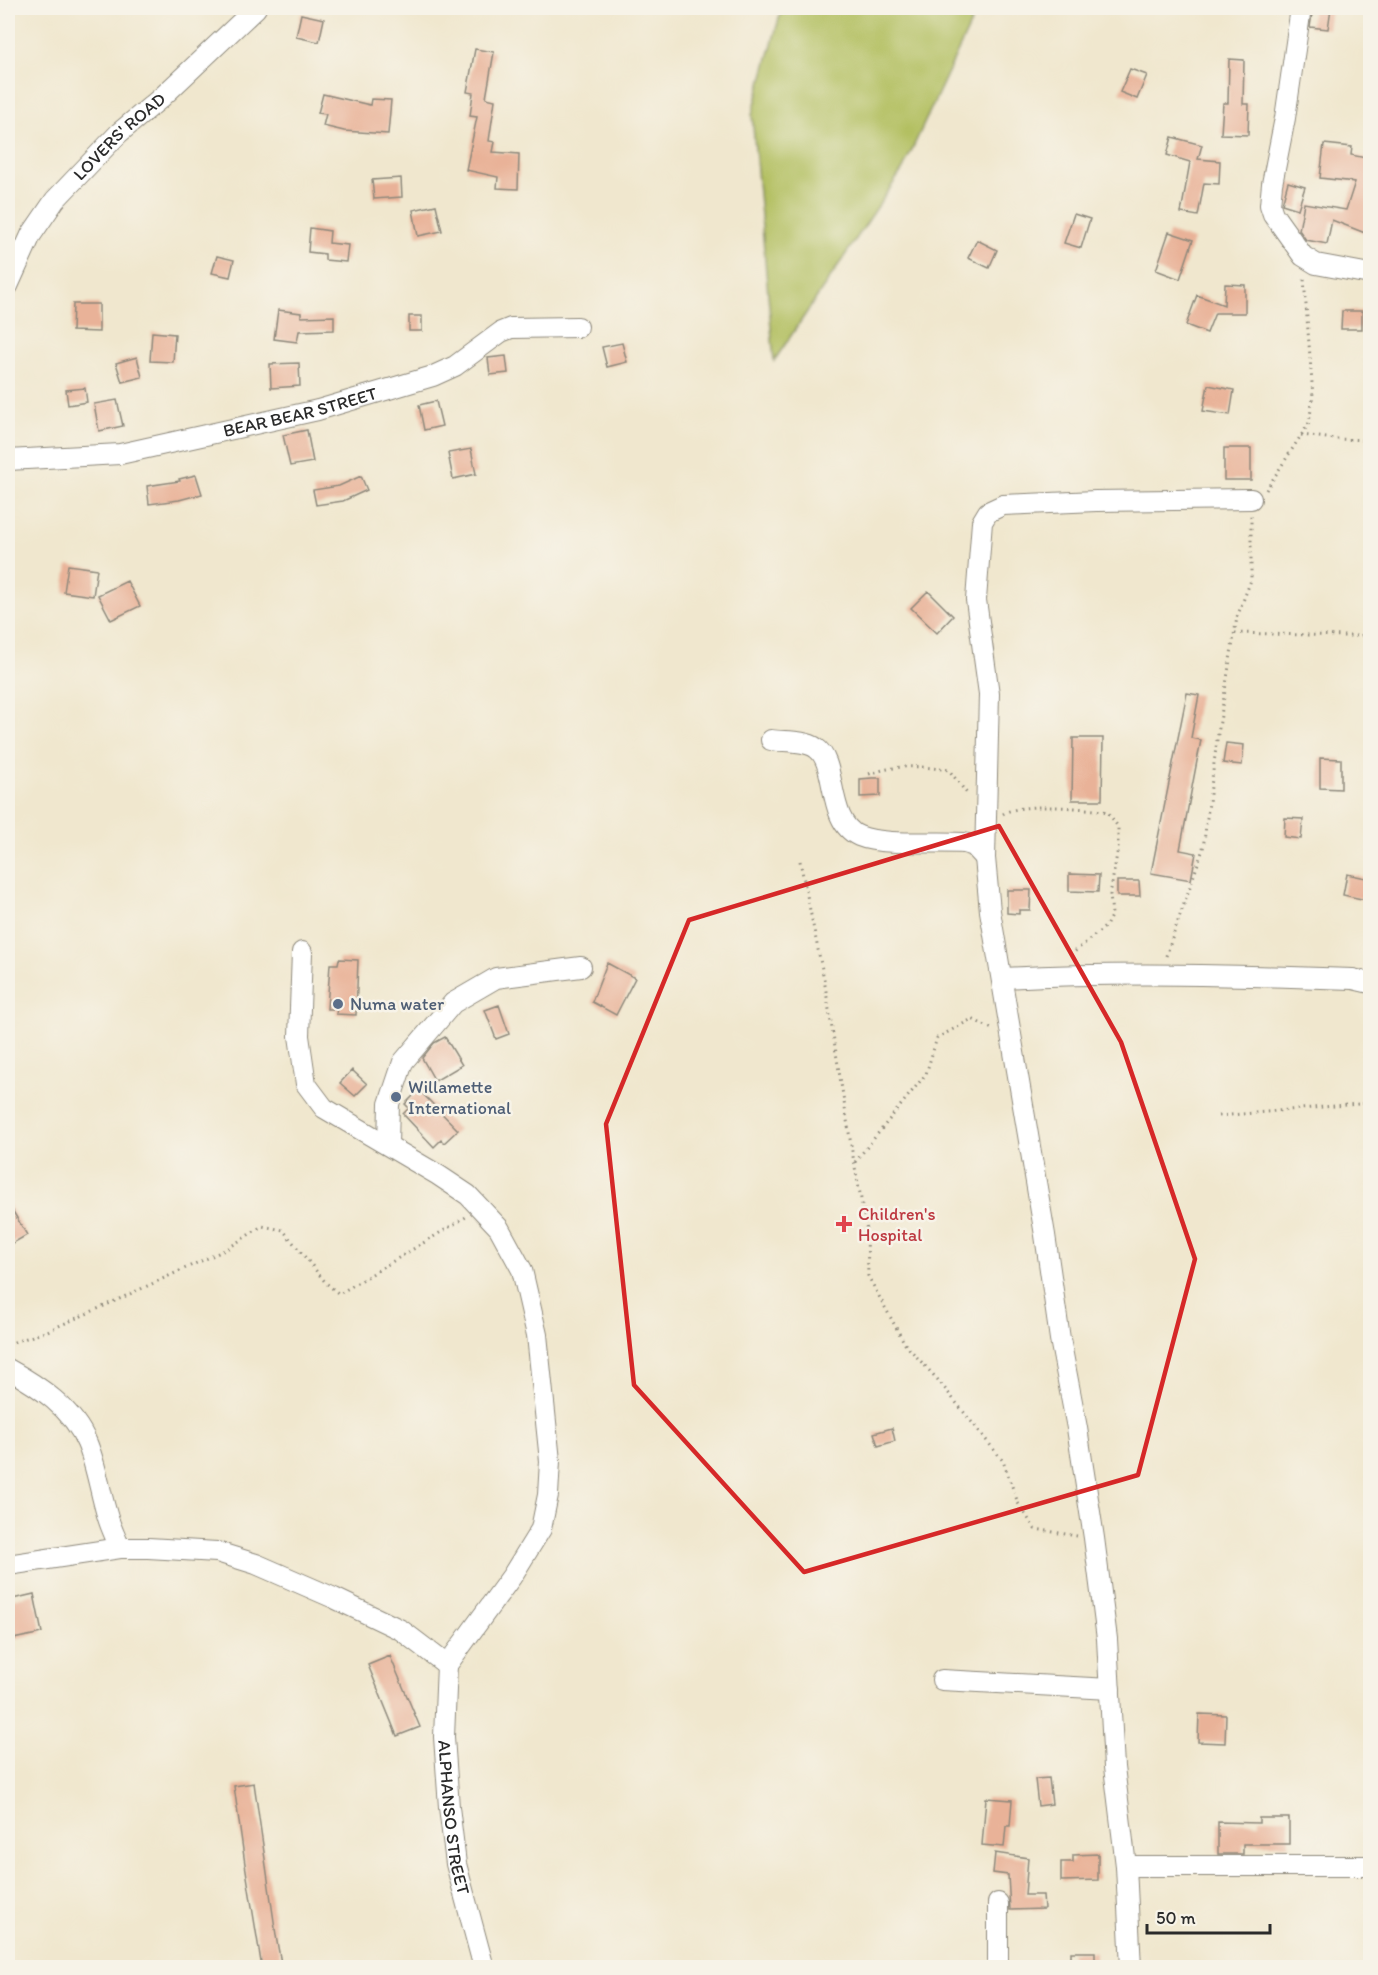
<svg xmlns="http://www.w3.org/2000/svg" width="1378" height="1975" font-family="Itim,sans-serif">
	<rect width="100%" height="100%" fill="#f7f3e8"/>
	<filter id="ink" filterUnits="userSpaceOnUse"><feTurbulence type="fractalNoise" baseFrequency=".0167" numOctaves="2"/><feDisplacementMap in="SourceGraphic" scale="12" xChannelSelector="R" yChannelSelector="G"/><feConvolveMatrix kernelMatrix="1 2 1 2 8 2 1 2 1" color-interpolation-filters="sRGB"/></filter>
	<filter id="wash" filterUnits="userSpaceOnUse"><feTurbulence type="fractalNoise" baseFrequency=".008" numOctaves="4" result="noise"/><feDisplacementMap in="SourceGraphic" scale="24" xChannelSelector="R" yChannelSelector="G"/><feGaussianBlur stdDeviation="1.35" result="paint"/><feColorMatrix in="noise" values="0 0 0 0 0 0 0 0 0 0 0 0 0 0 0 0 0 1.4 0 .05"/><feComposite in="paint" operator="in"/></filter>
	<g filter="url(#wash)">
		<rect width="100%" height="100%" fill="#f0e7ce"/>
		<path fill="#b2bf61" stroke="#6e7546" stroke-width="1.5" d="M782,8H978L903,169L774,361L752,115Z"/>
		<g id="blocks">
			<path fill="#e9b298" d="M1313,8H1331L1328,29L1310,27Z
				M301,14L324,19L319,42L296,37Z
				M475,49L494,52L486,98L495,100L489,141L495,142L493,152L519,154L518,189L497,188L498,177L466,170L477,117L470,116L473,93L467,92Z
				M1229,59L1244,60L1243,104H1249L1248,135L1221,134L1223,103H1228Z
				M1130,69L1147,75L1137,99L1120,92Z
				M323,94L370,105L371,99L391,100L388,134L344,131L323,126L326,114L318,113Z
				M1172,137L1202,145L1198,159L1220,161L1219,184L1204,183L1198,216L1181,213L1190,162L1167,155Z
				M1324,144L1352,147L1351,155L1371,159V221L1365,233L1332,220L1327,244L1306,240L1299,230L1304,203L1346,210L1355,182L1320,178Z
				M401,178L402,197L374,199L372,180Z
				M1288,182L1305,187L1298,209L1282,204Z
				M436,205L442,231L418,236L413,210Z
				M1074,214L1090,219L1081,248L1064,243Z
				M310,228L330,231L329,243L348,245L346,262L325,260V254L308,252Z
				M1169,232L1193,240L1180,279L1156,270Z
				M977,240L997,250L989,268L968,258Z
				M217,256L234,260L230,277L212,273Z
				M1225,284L1245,285V313H1215L1207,333L1186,325L1197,295L1224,305Z
				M73,304H99V332L72,331Z
				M278,310L301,313V317L334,316V330L299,331L297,342L274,339Z
				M1342,311H1362V329H1341Z
				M409,316H422V331H409Z
				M152,332L175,334L173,362L150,361Z
				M622,343L627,362L607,367L602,347Z
				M506,356L508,373L490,375L488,358Z
				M137,357L142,377L122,382L116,363Z
				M299,363L300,386L271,388L270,364Z
				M1208,385L1234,390L1230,415L1203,411Z
				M85,388L87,402L68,405L66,390Z
				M117,400L123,426L99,431L94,404Z
				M436,401L442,426L424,430L419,405Z
				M307,430L313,462L290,466L283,435Z
				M1224,448H1251V480H1224Z
				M471,449L476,474L453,479L448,453Z
				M196,475L202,494L179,500L149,504L147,486L180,481L179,479Z
				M361,476L367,490L343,501L316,505L313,490L339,486Z
				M68,565L97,569L93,596L64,592Z
				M127,581L140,606L111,620L98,595Z
				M928,591L953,616L937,633L911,608Z
				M1187,693L1199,695L1191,738L1201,740L1180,850L1196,853L1191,880L1151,873Z
				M1073,738H1103L1102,800H1072Z
				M1226,743L1244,745L1242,765L1223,763Z
				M1320,758L1341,759V789L1320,788Z
				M872,778H880V796L860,797V779Z
				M1285,818L1303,819L1301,839L1284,837Z
				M1069,874L1099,875L1098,892L1069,891Z
				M1347,874L1371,879V901L1343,895Z
				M1117,881H1139L1140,896H1117Z
				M1007,890H1031L1030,910H1019V914L1007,913Z
				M339,959L358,960L356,1015L336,1014L337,1009H327L330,964H338Z
				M607,963L635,978L616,1015L592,1002Z
				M499,1005L509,1034L496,1039L485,1010Z
				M445,1037L462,1065L435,1081L422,1058L434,1043Z
				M352,1070L367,1084L355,1096L340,1083Z
				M419,1090L458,1130L444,1143L441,1140L434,1147L403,1114L409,1108L405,1104Z
				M8,1203L27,1235L8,1246Z
				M892,1428L895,1441L878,1446L874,1433Z
				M34,1594L42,1633L13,1639L8,1613V1600Z
				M390,1656L420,1727L397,1736L368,1665Z
				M1199,1714L1226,1715L1225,1743L1198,1742Z
				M1049,1778L1052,1804L1038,1806L1035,1779Z
				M254,1783L277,1942L282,1968H262L245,1864L234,1786Z
				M986,1798L1012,1800L1010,1826H1006L1004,1847L982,1845Z
				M1259,1818H1289V1844H1243V1854H1218V1822L1259,1823Z
				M995,1853L1028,1858L1025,1895H1043L1044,1909L1010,1910L1008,1875L993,1873Z
				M1098,1854V1880L1061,1881V1862H1073V1855Z
				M1071,1952H1095V1968H1071Z"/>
		</g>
	</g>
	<g filter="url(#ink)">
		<use href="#blocks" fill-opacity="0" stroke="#8e897c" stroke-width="1.5"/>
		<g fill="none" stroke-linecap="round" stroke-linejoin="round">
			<defs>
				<g id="minor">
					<path d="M1301,8L1285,118L1272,184L1270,205L1273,214L1303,256L1316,264L1370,274"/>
					<path id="s1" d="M8,286L31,235L55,200L119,133L162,97L256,8"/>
					<path id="s2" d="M8,460L120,454L318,410L433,376L455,366L501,332L511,328L578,327"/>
					<path d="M771,740C784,742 805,740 816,748C838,762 826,822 859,836C883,846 936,841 964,843L974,846L985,858"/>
					<path d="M302,952L299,1036L306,1084L324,1108L438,1175L468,1195L499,1228L522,1270L537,1335L550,1461L548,1495L541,1529L512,1576L447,1665"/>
					<path d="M1003,978C1119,972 1237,975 1353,979L1370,983"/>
					<path d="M388,1145L389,1104L403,1062L453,1003L496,978L581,967"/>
					<path d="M8,1369C39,1386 73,1409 87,1443C97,1467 100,1493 108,1518C111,1528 116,1538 120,1548"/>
					<path d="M8,1565L120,1548H148L217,1552L256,1564L334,1598L401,1630L447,1665"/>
					<path id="s3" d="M447,1665L444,1737L449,1807L456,1864L484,1968"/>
					<path d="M942,1680L1110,1689"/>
					<path d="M1126,1866H1370"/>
					<path d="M998,1903V1968"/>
					<path d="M1131,1968L1126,1866L1114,1767L1107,1639L1094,1538L1077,1428L1060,1339L1045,1235L990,911L985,858L989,694L976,600L982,522L988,512L1003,505L1096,501L1251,499"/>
				</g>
			</defs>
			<use href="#minor" stroke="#8e897c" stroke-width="22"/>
			<path stroke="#8e897c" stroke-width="3" stroke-dasharray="1.5 4.5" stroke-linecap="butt" d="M1301,435L1336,439L1370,440
				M1266,490L1309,423L1313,396L1304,279
				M1235,633L1344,636H1360L1370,633
				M869,774C899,764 918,766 949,770L968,795
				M1003,814C1020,802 1087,808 1108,812L1118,827V848L1110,895L1112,914L1106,926L1068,957
				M800,861L824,979L852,1151L867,1231L868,1276L905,1344L938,1380L1003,1461L1018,1503L1035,1529L1077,1536
				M1166,956L1203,849L1217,740L1237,617L1251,580V515
				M1219,1116L1370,1103
				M855,1162L926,1074L937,1038L972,1019L992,1029
				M8,1344L45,1332L102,1307L227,1249L262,1226L283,1230L326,1283L339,1294L466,1217"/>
			<use href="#minor" stroke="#fff" stroke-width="20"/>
		</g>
	</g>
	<path fill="none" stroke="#d62828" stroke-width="4.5" stroke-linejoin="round" d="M999,826L1121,1042L1195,1259L1138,1475L804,1572L634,1385L606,1124L689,920Z"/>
	<g fill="#5c6f8a" stroke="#f7f3e8" stroke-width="2">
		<circle cx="338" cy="1004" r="6"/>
		<circle cx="396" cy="1097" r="6"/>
	</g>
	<path fill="#e0444e" stroke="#f7f3e8" stroke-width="2" d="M841 1215h6v6h6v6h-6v6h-6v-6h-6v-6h6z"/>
	<g text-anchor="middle" stroke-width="5" stroke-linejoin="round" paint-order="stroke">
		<g font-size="18" fill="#2b2b2b" stroke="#f7f3e8">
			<text dy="6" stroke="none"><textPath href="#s1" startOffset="189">LOVERS' ROAD</textPath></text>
			<text dy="6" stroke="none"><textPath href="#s2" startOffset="297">BEAR BEAR STREET</textPath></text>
			<text dy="6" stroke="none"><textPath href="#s3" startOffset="153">ALPHANSO STREET</textPath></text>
		</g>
		<g font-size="18" fill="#4e5e75" stroke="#f7f3e8" text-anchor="start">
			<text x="350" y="1010">Numa water</text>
			<text x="408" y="1093">Willamette<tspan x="408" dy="21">International</tspan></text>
		</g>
		<g font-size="18" fill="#be3a42" stroke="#f7f3e8" text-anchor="start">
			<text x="858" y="1220">Children's<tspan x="858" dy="21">Hospital</tspan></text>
		</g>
	</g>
	<rect width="1378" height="1975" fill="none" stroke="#f7f3e8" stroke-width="30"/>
	<path d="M1147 1924v9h123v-9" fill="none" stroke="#2b2b2b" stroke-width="3"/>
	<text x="1156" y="1924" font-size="18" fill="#2b2b2b" stroke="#f7f3e8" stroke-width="4.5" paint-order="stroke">50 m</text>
</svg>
